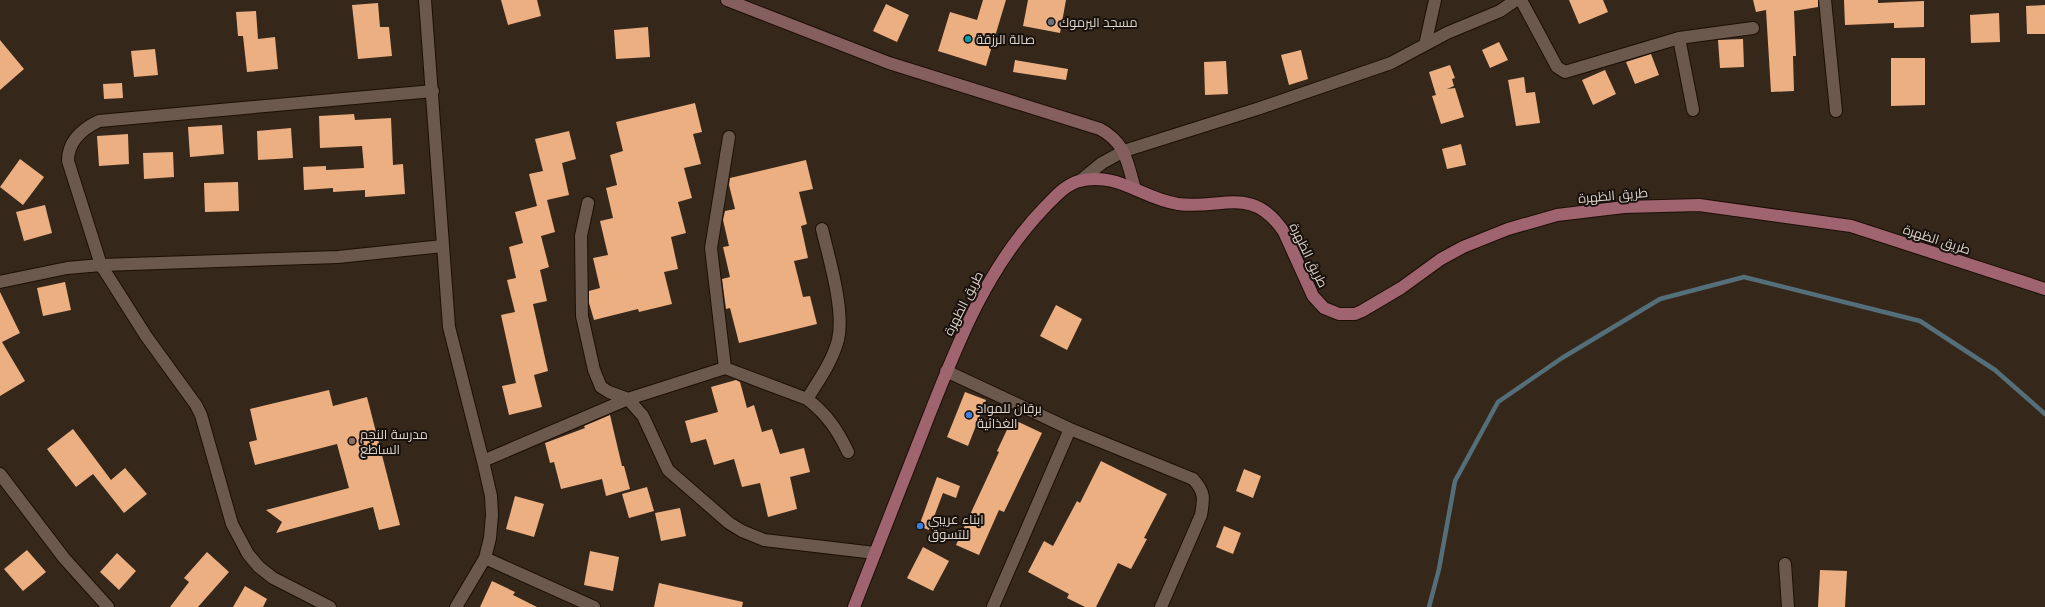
<svg xmlns="http://www.w3.org/2000/svg" width="2045" height="607" font-family="'DM Sans',Cairo,sans-serif">
	<rect width="100%" height="100%" fill="#36271b"/>
	<g fill="none" stroke-linecap="round" stroke-linejoin="round">
		<path stroke="#546f79" stroke-width="4.5" d="M1429,607L1439,569L1455,481L1498,402L1562,358L1660,299L1744,277L1920,321L1995,370L2045,414"/>
	</g>
	<path fill="#ecaf82" d="M501,0H537L541,16L508,25Z
		M983,0H1006L986,66L938,51L950,12L977,20Z
		M1028,0H1066L1060,33L1023,26Z
		M1569,0H1603L1608,12L1579,24Z
		M1753,0H1818V7L1794,11L1796,56H1793L1794,91L1771,92L1766,10L1756,12Z
		M1844,0H1878V3L1924,1V27L1894,28V23L1845,25Z
		M378,3L380,27H389L392,56L358,59L352,5Z
		M886,4L909,15L897,42L873,31Z
		M2045,5V34H2027L2026,6Z
		M256,11L258,39L275,37L278,69L247,72L243,36H238L236,12Z
		M1999,13L2000,42L1971,43L1970,15Z
		M648,27L650,57L616,59L614,30Z
		M1743,39L1744,67L1720,68L1718,40Z
		M0,40L24,69L0,90Z
		M1499,42L1508,60L1490,68L1482,50Z
		M155,49L158,75L134,77L131,51Z
		M1301,50L1308,79L1289,85L1281,55Z
		M1651,54L1659,75L1635,84L1626,62Z
		M1891,58H1925V105L1891,106Z
		M1015,60L1068,69L1066,80L1013,72Z
		M1226,61L1228,94L1205,95L1204,62Z
		M1450,65L1455,78L1452,79L1454,86L1447,89L1455,88L1464,117L1441,124L1432,96L1436,95L1429,72Z
		M1605,70L1616,94L1593,105L1582,80Z
		M1524,77L1526,93L1535,92L1540,123L1516,126L1508,80Z
		M122,83L123,98L104,99L103,84Z
		M695,103L702,132L693,134L701,164L684,168L692,198L678,202L686,233L671,237L678,269L664,272L672,304L639,312L638,309L594,320L589,303V291L600,288L593,258L608,255L600,221L613,218L606,188L617,185L610,155L623,151L616,122Z
		M354,114L355,120L391,118L393,165L403,164L405,194L365,197V190L333,192V188L304,190L303,167L326,166V170L364,168L362,146L320,148L319,116Z
		M222,125L224,154L190,157L188,127Z
		M291,128L293,158L258,160L257,131Z
		M569,131L576,159L562,163L569,195L547,200L555,232L541,236L549,267L540,270L547,301L533,304L548,371L534,375L542,407L509,415L502,386L516,383L501,315L515,312L507,280L516,278L509,247L523,243L515,212L537,206L529,174L543,171L535,139Z
		M128,134L129,164L99,166L97,136Z
		M1461,144L1466,165L1447,169L1442,149Z
		M173,152L174,177L144,179L143,153Z
		M20,159L44,177L23,205L0,187Z
		M806,160L813,189L799,192L807,224L801,226L808,258L794,261L803,297L810,296L817,324L739,343L730,308L726,309L722,279L730,277L723,247L729,246L723,220L725,211L735,209L729,185L730,178Z
		M238,182L239,211L205,212L204,183Z
		M45,205L52,233L24,241L16,212Z
		M65,282L71,310L43,316L37,288Z
		M0,292L20,333L2,342L25,381L0,396Z
		M1056,305L1082,319L1067,350L1040,336Z
		M736,380L740,382L747,408L754,405L762,432L772,429L780,454L804,448L810,472L790,477L797,509L768,517L760,483L742,487L734,459L714,465L706,439L691,443L685,421L718,412L711,387Z
		M329,390L333,406L367,397L400,525L379,530L373,507L276,533L282,522L266,510L349,488L337,444L255,465L249,442L257,440L250,409Z
		M965,392L986,400L968,446L947,437Z
		M610,415L622,466H624L630,489L606,496L602,479L561,489L554,462L550,463L545,443L585,428L584,426Z
		M1012,419L1042,433L1004,512L999,510L979,555L956,545L999,452L997,451Z
		M73,429L111,480L125,468L147,494L124,513L93,474L76,487L47,449Z
		M1101,461L1167,494L1144,538L1147,539L1131,569L1118,563L1096,607H1085L1067,598L1069,594L1028,572L1044,541L1053,546L1077,501L1080,503Z
		M1244,469L1261,476L1253,498L1236,491Z
		M937,477L960,486L956,498L943,493L929,530L919,526Z
		M647,487L654,511L629,518L622,494Z
		M515,496L544,504L534,537L506,529Z
		M680,508L686,536L661,541L655,513Z
		M1224,526L1241,533L1233,554L1216,547Z
		M923,547L949,561L933,591L907,578Z
		M27,550L46,572L23,591L4,569Z
		M590,551L619,557L613,591L584,585Z
		M207,552L229,572L198,607H170L189,582L184,578Z
		M117,553L136,571L119,590L100,572Z
		M1820,570L1847,571L1845,607H1818Z
		M492,581L515,592L513,595L537,607H480Z
		M659,583L743,602L742,607H654Z
		M245,586L267,599L263,607H233Z"/>
	<g fill="none" stroke-linecap="round" stroke-linejoin="round">
		<defs>
			<path id="street" d="M425,0L449,327L483,461L491,496L492,515L490,538L485,558L456,607
				M1521,0L1557,67L1565,72L1679,38L1753,28
				M1825,0L1836,111
				M1679,38L1693,110
				M1425,45L1435,0
				M433,91L99,121C82,129 68,141 68,161L101,265L338,257L443,246
				M1080,181L1102,163L1124,151L1257,109L1391,63L1447,33L1500,11L1516,0
				M588,203L581,236L582,316L594,370L601,387L609,392L628,399L725,368L807,399C827,414 838,431 848,452
				M0,282L67,268L101,265L146,336L196,405L201,415L232,524L248,554L259,567L273,578L330,607
				M725,368L711,248L729,137
				M946,371L1070,429L1193,479C1205,492 1204,498 1201,515L1161,607
				M807,399C819,380 832,362 838,340C845,311 829,258 822,229
				M483,461L628,399L643,416L668,470L729,523L742,531L764,540L875,553
				M0,474L64,558L108,607
				M485,558L594,607
				M1785,564L1788,607
				M993,607L1070,429"/>
			<path id="secondary" d="M727,0L889,63L1100,129C1126,143 1127,162 1135,189"/>
			<path id="primary" d="M854,607C877,548 900,489 923,431C955,350 984,270 1045,207C1055,197 1065,185 1079,181C1118,171 1142,199 1178,204C1222,210 1252,184 1284,232L1313,296L1324,308L1339,314H1355L1362,311L1401,288L1441,259L1463,247L1508,229L1557,215L1624,207L1699,205L1851,226L2045,289"/>
		</defs>
		<use href="#street" stroke="#1d0f05" stroke-width="14"/>
		<use href="#secondary" stroke="#1d0f05" stroke-width="14"/>
		<use href="#primary" stroke="#1d0f05" stroke-width="14"/>
		<use href="#street" stroke="#6a594c" stroke-width="12"/>
		<use href="#secondary" stroke="#855f5e" stroke-width="12"/>
		<use href="#primary" stroke="#9f6470" stroke-width="12"/>
	</g>
	<circle fill="#6b7280" stroke="#18110c" stroke-width="1.5" cx="1051" cy="22" r="4"/>
	<circle fill="#0f9aa8" stroke="#18110c" stroke-width="1.5" cx="968" cy="39" r="4"/>
	<g fill="#3f7fe0" stroke="#18110c" stroke-width="1.5">
		<circle cx="969" cy="415" r="4"/>
		<circle cx="920" cy="526" r="4"/>
	</g>
	<circle fill="#8d6e63" stroke="#18110c" stroke-width="1.5" cx="352" cy="441" r="4"/>
	<g text-anchor="middle" stroke-width="4" stroke-linejoin="round" paint-order="stroke">
		<g font-size="13" fill="#ddd3cb" stroke="#18110c" text-anchor="start">
			<text x="1059" y="27">مسجد اليرموك</text>
			<text x="976" y="44">صالة الرزقة</text>
			<text x="977" y="413">برقان للمواد<tspan x="977" dy="15">الغذائية</tspan></text>
			<text x="360" y="439">مدرسة النجم<tspan x="360" dy="15">الساطع</tspan></text>
			<text x="928" y="524">ابناء عريبي<tspan x="928" dy="15">للتسوق</tspan></text>
		</g>
		<g font-size="13" fill="#ddd3cb" stroke="#18110c">
			<text transform="translate(1613 195) rotate(-5)" y="5">طريق الظهرة</text>
			<text transform="translate(1937 239) rotate(18)" y="5">طريق الظهرة</text>
			<text transform="translate(1309 255) rotate(64)" y="5">طريق الظهرة</text>
			<text transform="translate(963 303) rotate(-63)" y="5">طريق الظهرة</text>
		</g>
	</g>
</svg>
